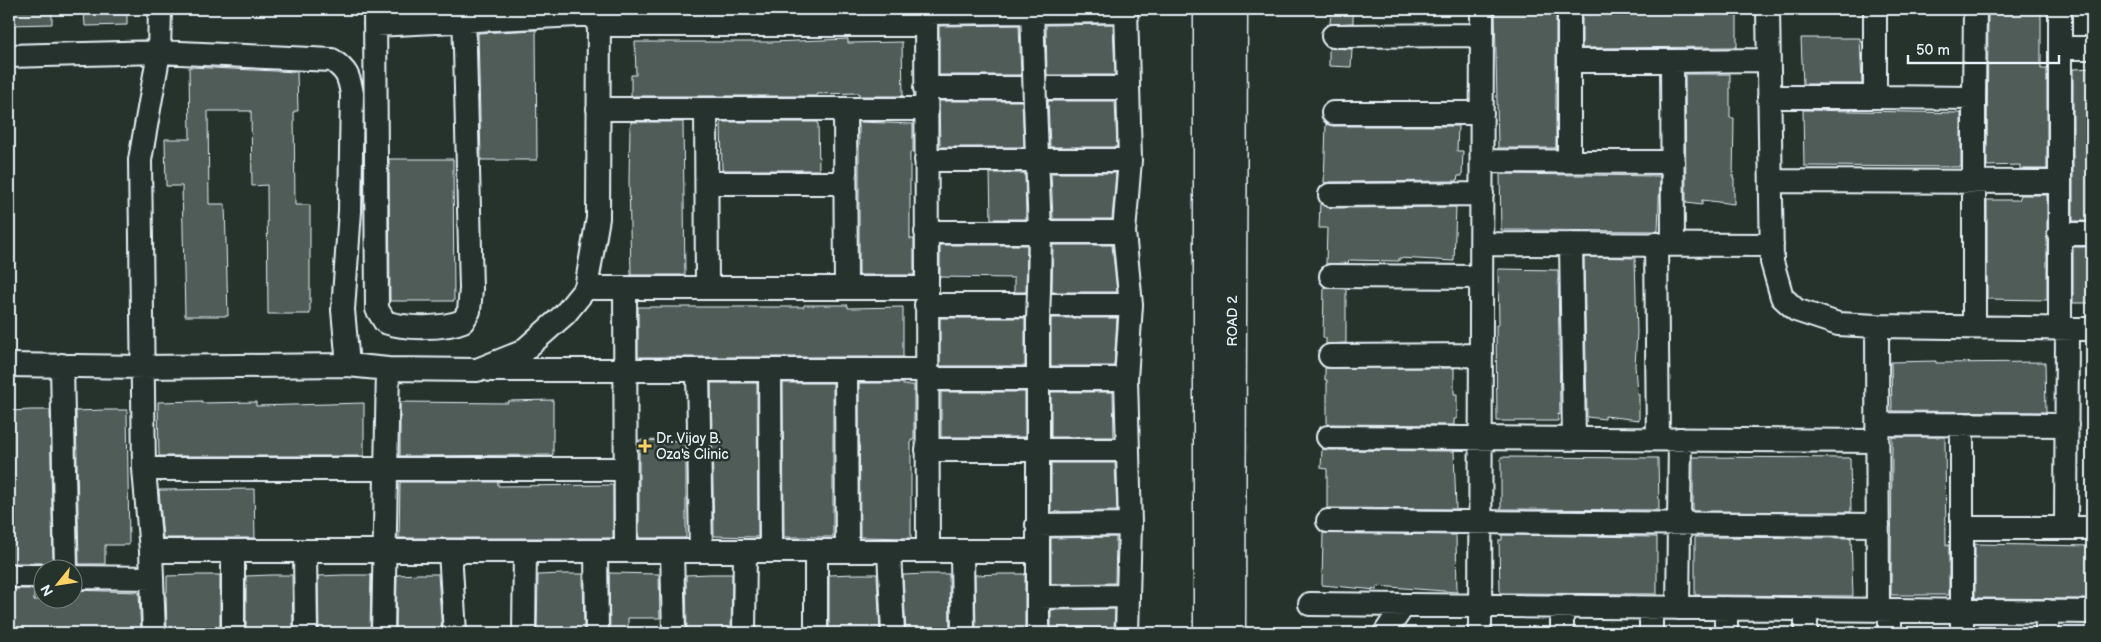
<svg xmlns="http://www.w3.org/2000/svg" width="2101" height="642" font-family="'Balsamiq Sans',sans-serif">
	<rect width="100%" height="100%" fill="#26332d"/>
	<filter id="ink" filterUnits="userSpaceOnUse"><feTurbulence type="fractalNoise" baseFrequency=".02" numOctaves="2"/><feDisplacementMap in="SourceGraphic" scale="10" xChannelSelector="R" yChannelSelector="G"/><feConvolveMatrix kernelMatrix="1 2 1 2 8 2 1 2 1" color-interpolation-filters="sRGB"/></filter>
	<g filter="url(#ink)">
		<path fill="#505c59" stroke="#e8f1f8" d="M9,9H52V24L10,25Z
			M84,9H127V25L85,26Z
			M1331,9H1353V23L1330,24Z
			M1495,9H1556V148H1498Z
			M1582,9H1737V47L1582,48Z
			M1988,9H2009V12H2041V69H2047V169H2020V165L1987,166Z
			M1113,24L1115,75H1047L1046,25Z
			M1019,25L1021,75H939V26Z
			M536,30L537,160H481L478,33Z
			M1801,38H1860L1862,84H1803Z
			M848,39V43L902,42L903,96H859V93L817,94V96H631V75H636L635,42H771Z
			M1329,48L1352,49L1351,67L1329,66Z
			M189,67L297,72L298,111H294L295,205H310V314H268L267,185L252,186L251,111H208L209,204H225L228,316H185L182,186H166L165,139H190Z
			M2092,68V221H2073V69Z
			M1685,74H1730V118H1734L1733,178H1734V204L1702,200V205L1686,203Z
			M939,101H1022L1024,147H940Z
			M1048,101H1115L1117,147H1050Z
			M1803,110L1961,113V167L1804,166Z
			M631,122H683L685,275H631L629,179L630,126H631Z
			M721,122H818L819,170H722Z
			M859,122L913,124V152H910V239H914V275H859Z
			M1326,124L1333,126H1458L1457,151H1463L1462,176H1458L1457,181L1330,182L1324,183Z
			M389,159H453L454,301H390Z
			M990,173H1025L1026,219H991Z
			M1051,173H1116L1112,219H1053Z
			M1500,174L1660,176L1658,231L1501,230Z
			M2021,195H2047V300L1987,299V200H2019Z
			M1320,203L1330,208L1456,207L1454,261L1399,258V261L1349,260L1348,263L1326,264L1327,228H1319Z
			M940,245H1027L1026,292H1014V278L940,277Z
			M1053,245H1112L1117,292H1052Z
			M2073,247H2092V303H2073Z
			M1584,257L1635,258L1637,333L1635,365L1637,394H1639V420L1605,416V419L1587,417Z
			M1498,269L1558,270L1560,415L1558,414V421H1497L1496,325H1499Z
			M1324,287L1346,289V343L1326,344V338H1323Z
			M804,305H848V308L903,307V357H638V307H804Z
			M940,318H1025V366H940Z
			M1051,318H1117L1114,366H1051Z
			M1936,361V363L2045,362L2046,412L1892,411L1891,362Z
			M1325,368H1454V394H1457V419H1454V425L1327,424V380H1325Z
			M711,383H757L758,537L714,536Z
			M783,383H833V537H784Z
			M859,383H903V385H914V440H911V538L860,537Z
			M941,392H1025V437H941Z
			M1051,392H1113L1114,437H1051Z
			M553,400V455L400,456V402L508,403V401Z
			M202,401V403L256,402V406L364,403V456H159L158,402Z
			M31,410H50L53,563H9V411Z
			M104,410H127L129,545H105V564H79L76,411Z
			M1892,437H1945L1946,545H1949V595H1891Z
			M639,440L686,441V538H639Z
			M1322,449L1328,450L1454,451L1456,509L1327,508V469L1321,468Z
			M1501,457L1658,458L1659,510L1501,509Z
			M1693,457L1850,458L1851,512L1693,511Z
			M1051,463H1115L1117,511L1051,512Z
			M400,482H498V486L613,485V538H399Z
			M254,489L255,538H163L159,490Z
			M1323,533L1456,535L1457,592L1377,586V590L1322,585Z
			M1502,535L1657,537V594L1500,593L1499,540H1502Z
			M1116,537L1115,583L1051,584V538Z
			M1695,537L1851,538L1853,596L1695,595Z
			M1975,544L2092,546V599L1975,598Z
			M609,573L659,574L660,618H628V633H610Z
			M419,574H438L442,633H396L397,575Z
			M563,574H583L584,633H537L538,575Z
			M710,574H732L731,633H687L686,575Z
			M855,574H877L880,633H829V575Z
			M927,574H949L950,633H906L903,575Z
			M1001,574H1025V633H976L975,575Z
			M198,575H220V633H167L166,592H167V576Z
			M272,575H292L293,633H246V576Z
			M344,575H371L370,633H319L318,576Z
			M9,589H34V600H72V590L139,592L141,633H9Z
			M1115,609L1114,628H1051V610Z"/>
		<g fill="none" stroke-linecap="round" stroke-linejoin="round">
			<defs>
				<path id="street" d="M160,9L159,52L332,60C347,71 349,76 352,94L350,211L343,310L348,365
					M375,9L377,309L385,322C405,329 444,329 463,321L469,311L471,289L464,9
					M926,9L928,551
					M1032,9L1034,71
					M1126,9L1130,160L1124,232L1131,305L1126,379L1130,524L1127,633
					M1569,9V61H1672L1673,244
					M1768,9L1772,262L1782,297L1796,310L1838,324L1877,326L2092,329
					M1875,9V97L1974,98V326
					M926,13L1126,11
					M375,25L599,14
					M598,25H925
					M1333,36L1482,35
					M2060,48H2092
					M9,56L159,52L140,160L144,469H625
					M1672,61L1768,60
					M925,88H1128
					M1769,97H1875
					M1974,98L1975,9
					M1035,104L1040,232L1039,289
					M598,109H925
					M706,109L707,288
					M845,109L846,288
					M1333,113H1482
					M926,160H1130
					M1482,161L1673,162
					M1569,161V61
					M1771,181L2060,182
					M707,183H845
					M1330,195L1482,194
					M926,232H1124
					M2059,234H2092
					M1482,244L1772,245
					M1571,244L1574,439
					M1656,244L1658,439
					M1331,276L1481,277
					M625,288H926
					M926,305H1131
					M1877,326L1878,610
					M2060,329V9
					M2067,329L2066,528H2092
					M1330,356L1481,355
					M9,365L143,367L348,365L388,369L477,370L522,352L565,314L586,288L598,218L599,9
					M62,365L66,570
					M490,370H927
					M698,370L701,551
					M770,370L771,551
					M846,370L847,551
					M927,379H1126
					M1878,424L2067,425
					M1962,424V633
					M1328,437L1877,441
					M927,450H1128
					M144,469L151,551L154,633
					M1328,521L1878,525
					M1037,525L1130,524
					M1962,528H2066
					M151,551H626L625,288H586
					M305,551L306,633
					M450,551L455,633
					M596,551L597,633
					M626,551H1038
					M672,551L674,633
					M816,551V633
					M889,551L893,633
					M962,551L963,633
					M9,576H42
					M72,577L152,578
					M1038,597L1127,596
					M1310,604L2092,612
					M1562,607V633
					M1678,608L1680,439
					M1726,608V633
					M1806,609V633
					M233,633V551
					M383,633L388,369
					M524,633L525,551
					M744,633L745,551
					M1038,633V322
					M1385,633L1404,605
					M1480,633L1482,9
					M1651,633V608
					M1890,633V610
					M2047,633V611"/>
				<g id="secondary">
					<path d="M1208,633V9"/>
					<path id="s1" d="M1231,633L1233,9"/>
				</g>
			</defs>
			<use href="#street" stroke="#e8f1f8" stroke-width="26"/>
			<use href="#secondary" stroke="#e8f1f8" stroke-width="31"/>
			<use href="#street" stroke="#26332d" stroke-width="22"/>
			<use href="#secondary" stroke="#26332d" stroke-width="28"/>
			<defs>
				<path id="street-bridge" d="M1034,71L1035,104
					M1038,322L1039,289"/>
			</defs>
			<use href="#street-bridge" stroke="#e8f1f8" stroke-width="26" stroke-linecap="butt"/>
			<use href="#street-bridge" stroke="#26332d" stroke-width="22"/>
		</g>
	</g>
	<path fill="#ffd166" stroke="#26332d" stroke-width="2" d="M642.5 438.5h5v5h5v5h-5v5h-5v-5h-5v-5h5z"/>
	<g text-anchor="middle" stroke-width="5" stroke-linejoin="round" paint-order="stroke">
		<g font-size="14" fill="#e8f1f8" stroke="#26332d">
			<text dy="5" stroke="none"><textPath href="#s1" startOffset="312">ROAD 2</textPath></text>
		</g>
		<g font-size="14" fill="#e8f1f8" stroke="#26332d" text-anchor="start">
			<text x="656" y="443">Dr. Vijay B.<tspan x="656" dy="16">Oza's Clinic</tspan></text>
		</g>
	</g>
	<rect width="2101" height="642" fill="none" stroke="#26332d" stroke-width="30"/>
	<rect x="15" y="15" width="2071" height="612" fill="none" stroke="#e8f1f8" stroke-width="2" filter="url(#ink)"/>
	<g transform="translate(58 584) rotate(240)"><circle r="24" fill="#26332d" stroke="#747f7e"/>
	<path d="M0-4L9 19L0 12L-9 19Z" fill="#ffd166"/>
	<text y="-8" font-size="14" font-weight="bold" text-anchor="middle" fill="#e8f1f8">N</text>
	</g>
	<path d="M1908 55v8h151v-8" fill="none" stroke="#e8f1f8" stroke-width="2.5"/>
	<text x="1916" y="55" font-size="15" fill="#e8f1f8" stroke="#26332d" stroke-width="4" paint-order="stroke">50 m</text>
</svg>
